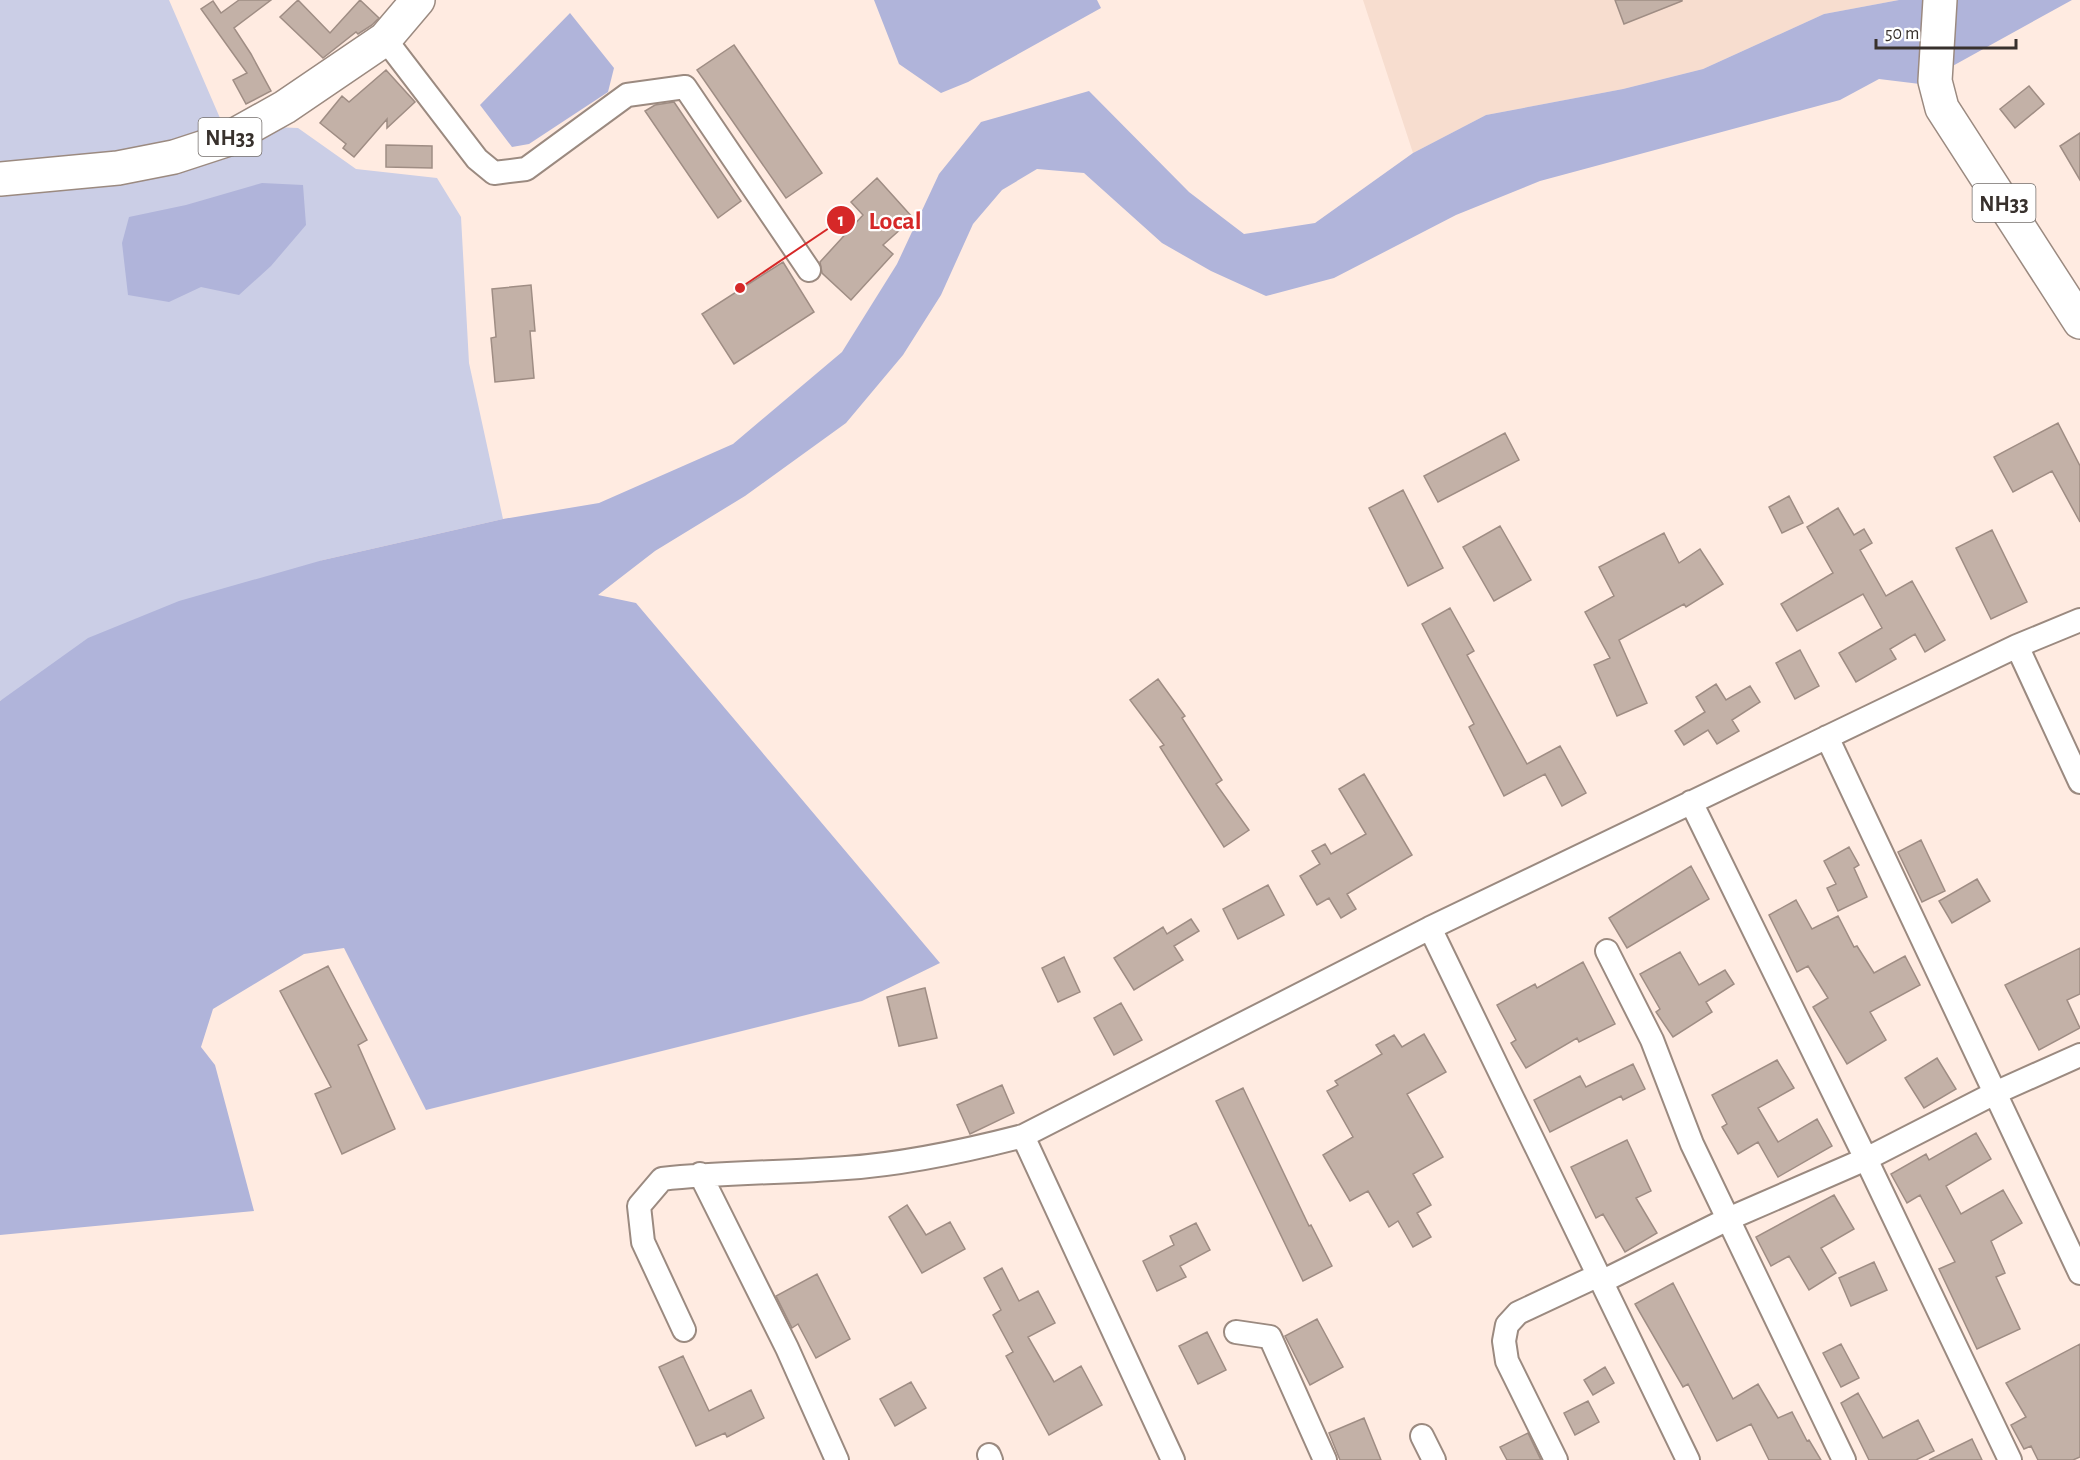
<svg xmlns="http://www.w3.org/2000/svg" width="2080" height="1460" font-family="'Alegreya Sans',sans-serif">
	<rect width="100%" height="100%" fill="#ffebe1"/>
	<path fill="#f7ddcf" d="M1363,0H1899L1824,14L1703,69L1623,89L1486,115L1413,153Z"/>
	<path fill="#cbcee6" d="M0,0H169L223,125L298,128L356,169L437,178L461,217L469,363L503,519L323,560L0,701Z"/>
	<path fill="#b0b4da" d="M874,0H1097L1101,8L968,82L941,93L899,64Z
		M1899,0H2072L1920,84L1879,79L1840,100L1540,181L1456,215L1334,278L1266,296L1211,271L1162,243L1084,173L1037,169L1002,190L973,224L941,295L903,355L846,423L745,496L655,551L598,595L636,603L940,963L862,1001L426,1110L344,948L304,954L213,1009L201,1047L215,1065L254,1211L0,1235V701L88,638L179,601L323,560L503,519L599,503L733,444L842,352L897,264L939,174L981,122L1089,91L1189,192L1244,234L1315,223L1413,153L1486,115L1623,89L1703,69L1824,14Z
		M570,13L614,68L608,92L529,144L512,147L480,105Z
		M262,183L303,185L306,225L271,266L239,295L201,287L169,302L128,295L122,243L129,217L186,205Z"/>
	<path fill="#c3b1a7" stroke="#9f8d84" stroke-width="1.5" d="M239,0H271L234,28L251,54L271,91L246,104L233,80L247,73L201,9L213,1L221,13Z
		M298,0L330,33L360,0L379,18L372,25L358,34L356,32L323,58L280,17Z
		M1615,0H1682V1L1624,24Z
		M734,45L822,173L786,198L697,70Z
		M386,70L415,102L387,128V119L354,157L343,148L346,144L320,123L342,96L349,102Z
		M2029,86L2044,104L2015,128L2000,109Z
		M674,102L741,201L718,218L645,111L655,105Z
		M2080,133V180L2060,146Z
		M386,145L432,146V168L386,167Z
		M877,178L913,218L883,245L893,254L851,300L822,273L820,262L863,215L851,202Z
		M783,262L814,312L734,364L702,314Z
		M531,285L535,331H530L534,378L495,382L491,338L496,337L492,289Z
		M2058,423L2080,466V522L2052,471L2013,492L1994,457Z
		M1505,433L1519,460L1438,502L1424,476Z
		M1403,490L1443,568L1408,586L1369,508Z
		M1789,496L1803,523L1782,533L1769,507Z
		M1838,508L1854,535L1864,529L1872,543L1860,550L1886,596L1912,581L1945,640L1925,652L1915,634L1890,649L1896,659L1856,682L1839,653L1882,628L1863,594L1797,631L1781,604L1833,573L1807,527Z
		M1500,526L1531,580L1494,601L1463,547Z
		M1992,530L2027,602L1991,619L1956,548Z
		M1664,533L1679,563L1700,549L1723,584L1686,607L1684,604L1619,640L1647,703L1617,716L1594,665L1610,658L1585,612L1614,596L1599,567Z
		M1450,608L1474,651L1467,655L1527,764L1560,746L1586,793L1562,806L1545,774L1504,796L1469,727L1474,724L1422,624Z
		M1800,650L1819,686L1795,699L1776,663Z
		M1158,679L1185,716L1182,718L1222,780L1216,784L1249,830L1224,847L1160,747L1164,745L1130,700Z
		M1716,684L1726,700L1750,686L1760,702L1732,720L1739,731L1717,744L1708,730L1684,745L1675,731L1705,712L1696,697Z
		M1364,774L1412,855L1347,894L1356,909L1341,918L1329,898L1317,905L1300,876L1320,864L1312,851L1325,844L1331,854L1366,834L1339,789Z
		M1921,840L1945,891L1922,902L1898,852Z
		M1849,847L1859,865L1854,868L1867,897L1838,911L1827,888L1836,884L1824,861Z
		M1691,866L1709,899L1627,948L1609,918Z
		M1977,879L1990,901L1952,923L1939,901Z
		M1268,885L1284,915L1238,939L1223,909Z
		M1796,900L1812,929L1838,916L1854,947L1857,946L1874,973L1905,956L1920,985L1870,1012L1886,1040L1847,1064L1813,1007L1828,998L1808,966L1797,972L1769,915Z
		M1191,919L1199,931L1174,946L1183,960L1134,990L1114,958L1163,927L1167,934Z
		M2080,948V994L2067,1000L2080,1028L2039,1050L2005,985Z
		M1680,952L1699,985L1725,970L1734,984L1706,1002L1712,1012L1673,1037L1656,1012L1660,1009L1640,974Z
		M1064,957L1080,992L1058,1002L1042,968Z
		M1583,962L1615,1024L1579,1042L1577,1038L1526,1068L1511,1043L1516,1040L1497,1005L1535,984L1537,988Z
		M328,966L367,1040L358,1045L395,1129L342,1154L315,1094L331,1087L280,991Z
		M925,988L937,1038L899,1046L887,997Z
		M1121,1003L1142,1040L1114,1055L1094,1018Z
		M1424,1034L1446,1072L1407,1094L1443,1157L1413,1174L1431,1205L1417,1213L1431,1237L1413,1247L1398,1221L1389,1227L1368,1191L1350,1201L1323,1155L1353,1137L1327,1091L1338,1085L1335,1081L1382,1054L1376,1045L1394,1035L1402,1047Z
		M1937,1058L1956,1089L1924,1108L1905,1078Z
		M1777,1060L1794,1088L1758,1108L1778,1142L1817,1119L1832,1146L1778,1177L1758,1142L1738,1154L1722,1127L1727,1124L1712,1095Z
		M1633,1064L1645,1089L1623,1100L1621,1096L1550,1132L1534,1100L1580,1076L1586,1087Z
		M1002,1085L1014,1113L970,1134L957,1105Z
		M1243,1088L1309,1226L1311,1225L1332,1266L1303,1281L1216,1101Z
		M1976,1133L1991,1159L1946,1186L1961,1214L2003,1190L2022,1223L1991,1241L2005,1273L1996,1277L2020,1329L1977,1349L1939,1269L1955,1262L1920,1195L1907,1203L1891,1174L1926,1154L1929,1160Z
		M1627,1140L1651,1191L1636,1198L1657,1233L1625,1252L1603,1214L1596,1218L1571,1167Z
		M1834,1195L1854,1229L1821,1248L1836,1273L1809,1290L1789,1256L1771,1266L1756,1237Z
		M907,1205L926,1235L950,1222L965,1249L922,1273L889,1217Z
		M1196,1223L1210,1250L1180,1266L1186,1277L1157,1291L1143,1261L1174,1245L1170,1236Z
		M1874,1262L1887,1290L1851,1306L1839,1278Z
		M1002,1268L1019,1301L1038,1291L1055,1323L1028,1337L1054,1382L1081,1366L1102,1405L1049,1435L1006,1356L1013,1352L993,1315L1001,1310L984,1278Z
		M817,1274L850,1339L816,1358L798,1324L792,1328L776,1296Z
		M1673,1283L1733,1399L1758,1384L1778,1418L1792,1412L1807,1441L1809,1440L1821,1460H1769L1751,1424L1717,1441L1688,1384L1683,1387L1635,1304Z
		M1317,1319L1343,1367L1310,1385L1285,1336Z
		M1207,1332L1226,1370L1198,1384L1179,1346Z
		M1841,1344L1859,1378L1841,1387L1823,1353Z
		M2080,1344V1457L2073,1460H2038L2031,1446L2024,1449L2011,1425L2026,1417L2006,1383Z
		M683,1356L709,1411L751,1390L764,1418L727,1437L725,1433L696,1446L659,1367Z
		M1605,1367L1614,1383L1593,1395L1584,1380Z
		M911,1382L926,1408L895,1426L880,1399Z
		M1858,1393L1883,1438L1918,1420L1934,1451L1916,1460H1869L1841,1403Z
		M1588,1401L1599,1422L1575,1435L1564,1413Z
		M1364,1418L1381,1460H1340L1329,1433Z
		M1528,1433L1541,1460H1507L1500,1447Z
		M1972,1439L1982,1460H1929Z"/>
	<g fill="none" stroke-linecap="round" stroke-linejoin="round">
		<defs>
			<path id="minor" d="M385,39L477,159L494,173L526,169L627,95L685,87L809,270
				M2017,646L2080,782
				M1827,737L2080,1273
				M1691,802L1866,1159L2010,1460
				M1430,928L1688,1460
				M1607,951L1652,1040L1692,1144L1844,1460
				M1023,1136L1173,1460
				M700,1174L787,1348L837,1460
				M1603,1281L1728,1219L1866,1159L1995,1093L2080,1055
				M684,1330L643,1242L639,1206L662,1179C723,1172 785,1173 846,1168C906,1164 965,1151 1023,1136L1430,928L2017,646L2080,620
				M1236,1332L1270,1337L1325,1460
				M1422,1436L1434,1460
				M989,1455L991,1460
				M1556,1460L1507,1361L1504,1341L1507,1325L1518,1313L1599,1275"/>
			<path id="trunk" d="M1940,0L1935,81L1942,108L2080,322
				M0,179L118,168L174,157L226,140L285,107L385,39L418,0"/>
		</defs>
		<use href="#minor" stroke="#9b8a80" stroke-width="26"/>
		<use href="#trunk" stroke="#9b8a80" stroke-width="36"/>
		<use href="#minor" stroke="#fff" stroke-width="22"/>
		<use href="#trunk" stroke="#fff" stroke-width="33"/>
	</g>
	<g text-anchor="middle" stroke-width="4.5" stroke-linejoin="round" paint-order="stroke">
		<g fill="#fff" stroke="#746f6c" stroke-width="1.5">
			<rect x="198.5" y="118" width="63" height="38" rx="4.5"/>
			<rect x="1972.5" y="184" width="63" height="38" rx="4.5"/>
		</g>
		<g font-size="22" font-weight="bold" fill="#38312d">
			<text x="230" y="145">NH33</text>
			<text x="2004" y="211">NH33</text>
		</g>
	</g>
	<path fill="none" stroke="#d62828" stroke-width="2" d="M740 288L841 220"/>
	<g fill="#d62828" stroke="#fff" stroke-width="2">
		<circle cx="740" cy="288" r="6"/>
		<circle cx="841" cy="220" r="15"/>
	</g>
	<g font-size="18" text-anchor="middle" font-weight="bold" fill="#fff">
		<text x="841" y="226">1</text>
	</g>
	<g font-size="26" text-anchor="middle" font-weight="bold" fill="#d62828" stroke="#fff" stroke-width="4.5" stroke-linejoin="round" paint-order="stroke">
		<text x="895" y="229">Local</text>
	</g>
	<path d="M1876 39v9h140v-9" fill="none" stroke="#38312d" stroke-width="3"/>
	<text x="1885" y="39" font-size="18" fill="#38312d" stroke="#ffffff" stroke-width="4.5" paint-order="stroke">50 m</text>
</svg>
